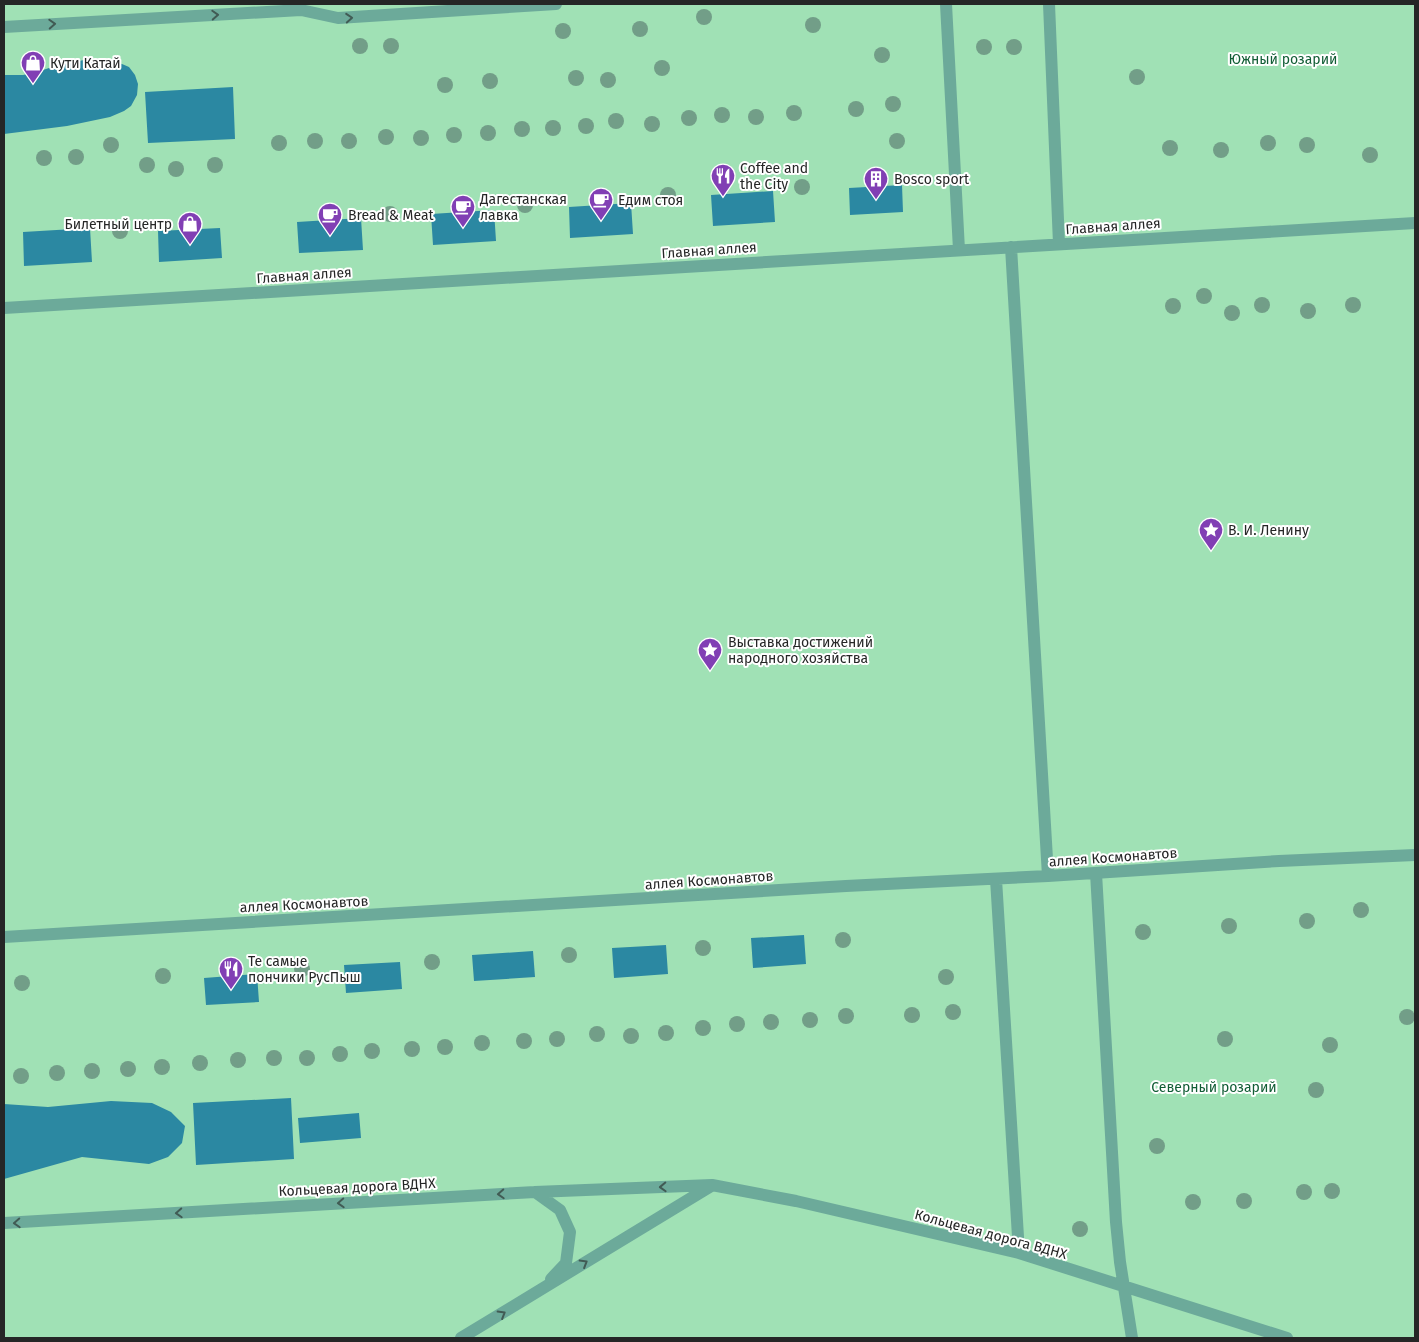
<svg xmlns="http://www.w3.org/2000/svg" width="1419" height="1342" font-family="'Fira Sans',sans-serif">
	<rect width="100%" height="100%" fill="#e8eded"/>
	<path fill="#a0e1b5" d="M4,4H1415V1338H4Z"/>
	<path fill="#2b88a2" d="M84,60L108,61L122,64L129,67L135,75L138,84L137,95L131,106L124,111L110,117L67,126L4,134V75H23L37,72L58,65Z
		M233,87L235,139L148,143L145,92Z
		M902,185L903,212L850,215L849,188Z
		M773,191L775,222L713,226L711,195Z
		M631,203L633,234L570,238L569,207Z
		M494,210L496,241L433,245L431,214Z
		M361,218L363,250L299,253L297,222Z
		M90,228L92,262L24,266L23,232Z
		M220,228L222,258L159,262L158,231Z
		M804,935L806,964L753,968L751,938Z
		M666,945L668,974L614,978L612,948Z
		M533,951L535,977L474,981L472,955Z
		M400,962L402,989L346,993L344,965Z
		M257,974L259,1002L206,1005L204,978Z
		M291,1098L294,1159L196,1165L193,1103Z
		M111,1101L152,1103L171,1112L185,1126L182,1143L168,1157L149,1164L82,1157L4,1179V1104L48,1107Z
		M359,1113L361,1138L300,1143L298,1118Z"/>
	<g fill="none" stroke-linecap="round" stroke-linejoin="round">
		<path stroke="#6caa9a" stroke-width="12" d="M946,4L959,250
			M1049,4L1059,244
			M4,27L301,10L338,18L556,4
			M1011,247L1048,876
			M4,308L1415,223
			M1096,873L1116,1222L1120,1262L1132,1338
			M996,879L1019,1253
			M4,937L846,886L1048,876L1279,861L1415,855
			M535,1192L560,1210L570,1232L566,1263L551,1279
			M4,1223L535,1192L712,1185L796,1201L1019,1253L1287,1338
			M461,1338L711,1186"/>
	</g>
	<g fill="#729e88">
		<circle cx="704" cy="17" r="8"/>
		<circle cx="813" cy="25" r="8"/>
		<circle cx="640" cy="29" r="8"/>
		<circle cx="563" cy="31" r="8"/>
		<circle cx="360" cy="46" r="8"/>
		<circle cx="391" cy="46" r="8"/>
		<circle cx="984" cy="47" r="8"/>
		<circle cx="1014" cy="47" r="8"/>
		<circle cx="882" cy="55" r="8"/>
		<circle cx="662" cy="68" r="8"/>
		<circle cx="1137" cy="77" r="8"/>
		<circle cx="576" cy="78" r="8"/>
		<circle cx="608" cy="80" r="8"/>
		<circle cx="490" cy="81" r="8"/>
		<circle cx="445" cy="85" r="8"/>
		<circle cx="893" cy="104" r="8"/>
		<circle cx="856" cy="109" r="8"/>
		<circle cx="794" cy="113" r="8"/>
		<circle cx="722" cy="115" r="8"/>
		<circle cx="756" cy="117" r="8"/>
		<circle cx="689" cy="118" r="8"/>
		<circle cx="616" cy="121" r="8"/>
		<circle cx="652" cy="124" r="8"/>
		<circle cx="586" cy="126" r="8"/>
		<circle cx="553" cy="128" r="8"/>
		<circle cx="522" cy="129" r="8"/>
		<circle cx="488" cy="133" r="8"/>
		<circle cx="454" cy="135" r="8"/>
		<circle cx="386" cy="137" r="8"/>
		<circle cx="421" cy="138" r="8"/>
		<circle cx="315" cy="141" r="8"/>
		<circle cx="349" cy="141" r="8"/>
		<circle cx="897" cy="141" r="8"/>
		<circle cx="279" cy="143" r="8"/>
		<circle cx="1268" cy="143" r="8"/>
		<circle cx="111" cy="145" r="8"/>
		<circle cx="1307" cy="145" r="8"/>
		<circle cx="1170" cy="148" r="8"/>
		<circle cx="1221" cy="150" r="8"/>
		<circle cx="1370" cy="155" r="8"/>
		<circle cx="76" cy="157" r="8"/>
		<circle cx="44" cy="158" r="8"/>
		<circle cx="147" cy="165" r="8"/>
		<circle cx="215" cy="165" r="8"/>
		<circle cx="176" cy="169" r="8"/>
		<circle cx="802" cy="187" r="8"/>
		<circle cx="668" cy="195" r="8"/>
		<circle cx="525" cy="205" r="8"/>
		<circle cx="390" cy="214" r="8"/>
		<circle cx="120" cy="231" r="8"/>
		<circle cx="1204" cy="296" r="8"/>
		<circle cx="1262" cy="305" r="8"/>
		<circle cx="1353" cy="305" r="8"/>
		<circle cx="1173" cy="306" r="8"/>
		<circle cx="1308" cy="311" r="8"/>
		<circle cx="1232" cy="313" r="8"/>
		<circle cx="1361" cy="910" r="8"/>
		<circle cx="1307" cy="921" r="8"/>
		<circle cx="1229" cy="926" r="8"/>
		<circle cx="1143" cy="932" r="8"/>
		<circle cx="843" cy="940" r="8"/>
		<circle cx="703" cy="948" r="8"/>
		<circle cx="569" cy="955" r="8"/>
		<circle cx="432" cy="962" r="8"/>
		<circle cx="302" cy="969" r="8"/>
		<circle cx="163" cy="976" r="8"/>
		<circle cx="946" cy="977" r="8"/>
		<circle cx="22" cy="983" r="8"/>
		<circle cx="953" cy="1012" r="8"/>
		<circle cx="912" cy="1015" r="8"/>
		<circle cx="846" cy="1016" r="8"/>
		<circle cx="1407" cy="1017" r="8"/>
		<circle cx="810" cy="1020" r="8"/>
		<circle cx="771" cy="1022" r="8"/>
		<circle cx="737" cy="1024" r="8"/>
		<circle cx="703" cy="1028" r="8"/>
		<circle cx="666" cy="1033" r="8"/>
		<circle cx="597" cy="1034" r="8"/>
		<circle cx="631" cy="1036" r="8"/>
		<circle cx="557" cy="1039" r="8"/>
		<circle cx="1225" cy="1039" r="8"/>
		<circle cx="524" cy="1041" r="8"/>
		<circle cx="482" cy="1043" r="8"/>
		<circle cx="1330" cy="1045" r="8"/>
		<circle cx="445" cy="1047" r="8"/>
		<circle cx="412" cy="1049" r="8"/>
		<circle cx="372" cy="1051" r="8"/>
		<circle cx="340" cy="1054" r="8"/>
		<circle cx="274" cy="1058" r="8"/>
		<circle cx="307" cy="1058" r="8"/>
		<circle cx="238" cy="1060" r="8"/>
		<circle cx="200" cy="1063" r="8"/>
		<circle cx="162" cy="1067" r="8"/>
		<circle cx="128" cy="1069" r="8"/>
		<circle cx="92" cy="1071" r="8"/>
		<circle cx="57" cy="1073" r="8"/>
		<circle cx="21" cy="1076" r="8"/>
		<circle cx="1316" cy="1090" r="8"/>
		<circle cx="1157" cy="1146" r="8"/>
		<circle cx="1332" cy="1191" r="8"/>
		<circle cx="1304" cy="1192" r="8"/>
		<circle cx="1244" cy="1201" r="8"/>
		<circle cx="1193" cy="1202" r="8"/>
		<circle cx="1080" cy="1229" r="8"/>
	</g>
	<defs><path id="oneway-chevron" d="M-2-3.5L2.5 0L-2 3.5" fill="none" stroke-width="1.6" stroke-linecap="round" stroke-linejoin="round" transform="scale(1.25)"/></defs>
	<g stroke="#415b54">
		<use href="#oneway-chevron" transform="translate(215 15) rotate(-3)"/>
		<use href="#oneway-chevron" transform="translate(349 18) rotate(-4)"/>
		<use href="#oneway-chevron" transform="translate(52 24) rotate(-3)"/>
		<use href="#oneway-chevron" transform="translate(663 1187) rotate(178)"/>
		<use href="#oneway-chevron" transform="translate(501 1194) rotate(177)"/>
		<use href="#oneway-chevron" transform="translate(341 1203) rotate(177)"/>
		<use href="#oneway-chevron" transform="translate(179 1213) rotate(177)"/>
		<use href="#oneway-chevron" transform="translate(17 1223) rotate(177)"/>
		<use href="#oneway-chevron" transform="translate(584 1263) rotate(-31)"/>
		<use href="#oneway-chevron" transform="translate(502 1314) rotate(-31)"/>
	</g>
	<defs>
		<symbol id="shop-pin" viewBox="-11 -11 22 30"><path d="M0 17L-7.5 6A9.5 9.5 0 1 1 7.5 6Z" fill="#813fb4" stroke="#fff"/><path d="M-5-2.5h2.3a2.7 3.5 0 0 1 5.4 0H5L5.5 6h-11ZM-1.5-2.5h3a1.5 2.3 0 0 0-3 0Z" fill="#fff"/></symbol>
		<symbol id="restaurant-pin" viewBox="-11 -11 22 30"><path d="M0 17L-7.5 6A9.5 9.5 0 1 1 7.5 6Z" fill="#813fb4" stroke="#fff"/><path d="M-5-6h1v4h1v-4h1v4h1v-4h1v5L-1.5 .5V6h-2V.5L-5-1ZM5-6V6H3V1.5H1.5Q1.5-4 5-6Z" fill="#fff"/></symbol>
		<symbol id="building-pin" viewBox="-11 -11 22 30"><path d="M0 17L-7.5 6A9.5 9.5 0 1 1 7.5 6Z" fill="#813fb4" stroke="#fff"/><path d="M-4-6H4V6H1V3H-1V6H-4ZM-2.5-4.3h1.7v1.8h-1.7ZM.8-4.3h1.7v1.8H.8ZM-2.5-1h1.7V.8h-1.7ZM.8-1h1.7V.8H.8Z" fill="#fff"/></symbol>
		<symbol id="cafe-pin" viewBox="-11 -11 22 30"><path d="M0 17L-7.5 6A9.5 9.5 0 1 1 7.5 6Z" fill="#813fb4" stroke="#fff"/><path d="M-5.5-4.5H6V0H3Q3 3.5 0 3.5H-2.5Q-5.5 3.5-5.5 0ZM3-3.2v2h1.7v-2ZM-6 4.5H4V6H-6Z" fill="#fff"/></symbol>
		<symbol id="sight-pin" viewBox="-11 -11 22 30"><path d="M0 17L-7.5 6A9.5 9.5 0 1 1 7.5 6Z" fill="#813fb4" stroke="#fff"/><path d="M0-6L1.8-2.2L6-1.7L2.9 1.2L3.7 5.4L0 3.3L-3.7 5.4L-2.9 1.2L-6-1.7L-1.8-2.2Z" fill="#fff"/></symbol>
	</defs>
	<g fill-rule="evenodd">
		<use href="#shop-pin" x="19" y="49" width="28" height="38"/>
		<use href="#restaurant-pin" x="709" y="162" width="28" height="38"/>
		<use href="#building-pin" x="862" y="165" width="28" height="38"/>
		<use href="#cafe-pin" x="587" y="186" width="28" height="38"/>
		<use href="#cafe-pin" x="449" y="193" width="28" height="38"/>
		<use href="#cafe-pin" x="316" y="201" width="28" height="38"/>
		<use href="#shop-pin" x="176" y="210" width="28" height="38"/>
		<use href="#sight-pin" x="1197" y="516" width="28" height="38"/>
		<use href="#sight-pin" x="696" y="636" width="28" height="38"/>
		<use href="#restaurant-pin" x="217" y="955" width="28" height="38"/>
	</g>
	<g text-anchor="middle" stroke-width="4" stroke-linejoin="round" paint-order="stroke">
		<g font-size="14" fill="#115d35" stroke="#fff">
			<text x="1283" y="64">Южный розарий</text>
			<text x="1214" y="1092">Северный розарий</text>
		</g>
		<g font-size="14" fill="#252626" stroke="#fff" text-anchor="start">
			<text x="50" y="68">Кути Катай</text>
			<text x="740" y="173">Coffee and<tspan x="740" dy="16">the City</tspan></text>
			<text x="894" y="184">Bosco sport</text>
			<text x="480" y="204">Дагестанская<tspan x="480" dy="16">лавка</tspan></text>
			<text x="618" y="205">Едим стоя</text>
			<text x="348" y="220">Bread &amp; Meat</text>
			<text x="172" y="229" text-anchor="end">Билетный центр</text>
			<text x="1228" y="535">В. И. Ленину</text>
			<text x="728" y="647">Выставка достижений<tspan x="728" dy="16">народного хозяйства</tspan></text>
			<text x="248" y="966">Те самые<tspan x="248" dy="16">пончики РусПыш</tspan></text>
		</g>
		<g font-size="14" fill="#252626" stroke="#fff">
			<text transform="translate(1113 226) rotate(-4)" y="5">Главная аллея</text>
			<text transform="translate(709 250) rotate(-4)" y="5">Главная аллея</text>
			<text transform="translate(304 275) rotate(-4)" y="5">Главная аллея</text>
			<text transform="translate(1113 857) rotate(-4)" y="5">аллея Космонавтов</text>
			<text transform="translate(709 880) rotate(-4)" y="5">аллея Космонавтов</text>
			<text transform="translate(304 904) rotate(-3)" y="5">аллея Космонавтов</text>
			<text transform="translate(357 1187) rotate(-3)" y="5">Кольцевая дорога ВДНХ</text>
			<text transform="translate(991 1234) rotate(15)" y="5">Кольцевая дорога ВДНХ</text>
		</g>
	</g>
	<rect width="1419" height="1342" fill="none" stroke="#252626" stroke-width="10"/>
</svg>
